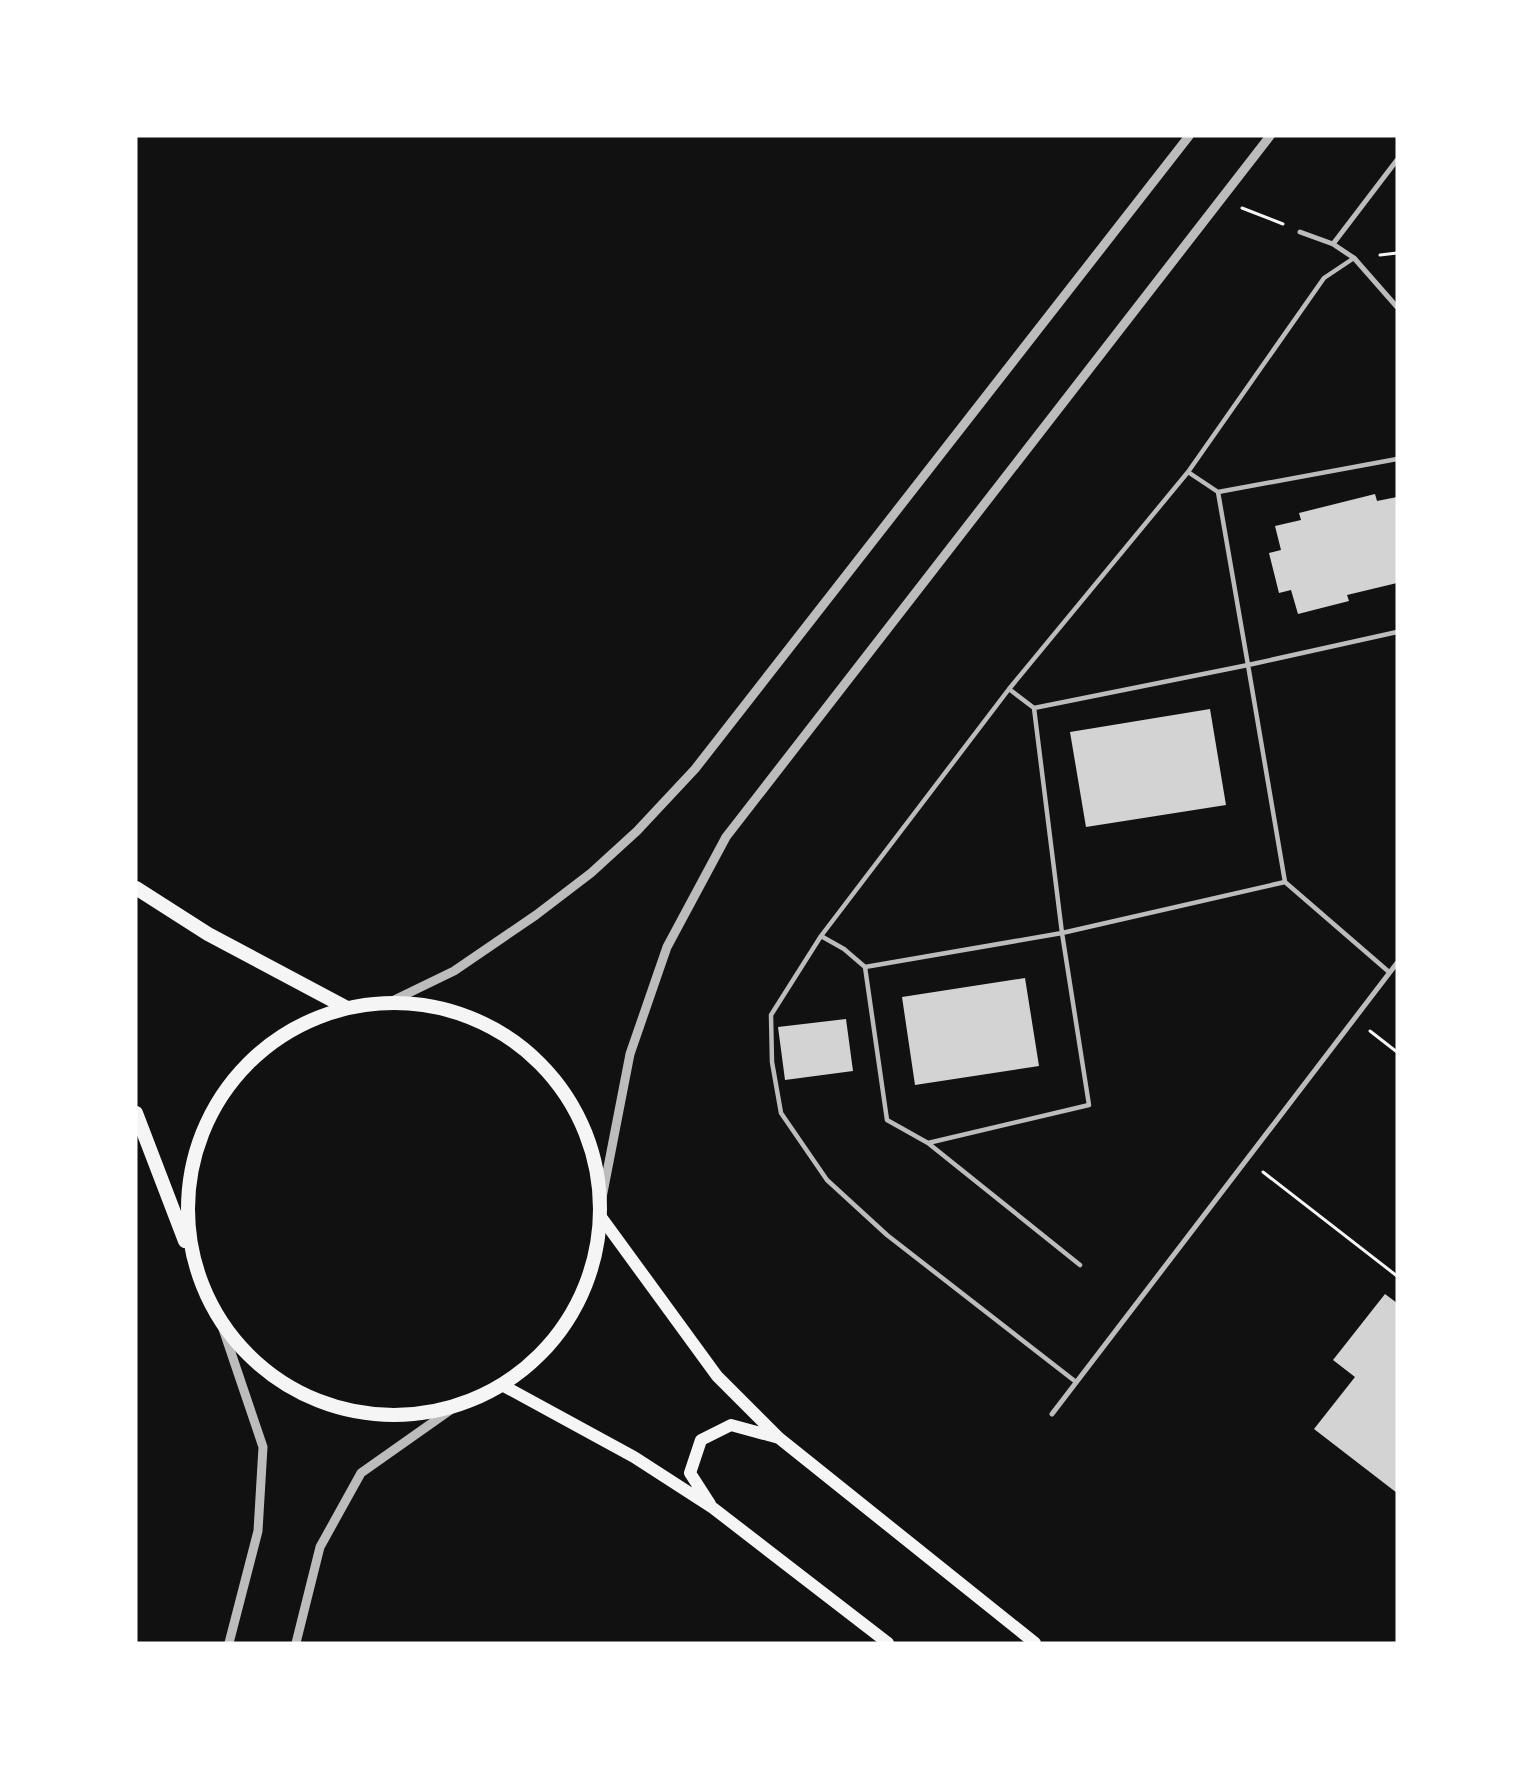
<svg xmlns="http://www.w3.org/2000/svg" width="1533" height="1779" font-family="Overpass,sans-serif">
	<rect width="100%" height="100%" fill="#111"/>
	<path fill="#d3d3d3" d="M1375,494L1377,501L1397,497V583L1347,595L1349,601L1298,614L1291,590L1279,593L1269,553L1281,550L1275,526L1301,520L1299,513Z
		M1210,709L1226,805L1086,827L1070,732Z
		M1025,978L1039,1066L915,1085L902,997Z
		M846,1019L853,1071L785,1080L778,1027Z
		M1385,1294L1397,1303V1493L1314,1429L1355,1377L1333,1360Z"/>
	<g fill="none" stroke-linecap="round" stroke-linejoin="round">
		<path stroke="#f5f5f5" stroke-width="3" d="M1242,208L1283,224
			M1380,255L1397,253
			M1370,1031L1397,1052
			M1263,1172L1397,1276"/>
		<path stroke="#bcbcbc" stroke-width="4.5" d="M1188,472L1218,492
			M1009,689L1034,708
			M1285,882L1248,665L1397,632
			M821,936L844,949L865,967
			M928,1143L1089,1105L1062,933L1285,882L1389,972
			M1080,1265L928,1143L887,1120L865,967L1062,933L1034,708L1248,665L1218,492L1397,459
			M1076,1382L887,1235L827,1180L781,1113L772,1062L771,1015L821,936L1009,689L1188,472L1324,278L1354,258"/>
		<path stroke="#bcbcbc" stroke-width="5" d="M1300,232L1333,244L1354,258L1397,307
			M1333,244L1397,160
			M1052,1414L1397,963"/>
		<path stroke="#bcbcbc" stroke-width="9" d="M388,1003L454,971L536,915L591,873L637,831L695,769L1189,136
			M601,1203L630,1054L667,947L726,837L1270,136
			M220,1320L263,1447L258,1531L229,1643
			M296,1643L320,1547L361,1473L456,1406"/>
		<path stroke="#f5f5f5" stroke-width="12" d="M601,1217L717,1376L779,1438L1035,1643
			M502,1385L634,1457L713,1508L888,1643
			M710,1504L690,1473L701,1440L731,1425L779,1438"/>
		<path stroke="#f5f5f5" stroke-width="14" d="M136,888L208,934L347,1008
			M188 1209a206 206 0 1 1 412 0a206 206 0 1 1-412 0Z
			M136,1113L185,1241"/>
	</g>
	<rect width="1533" height="1779" fill="none" stroke="#ffffff" stroke-width="275"/>
</svg>
